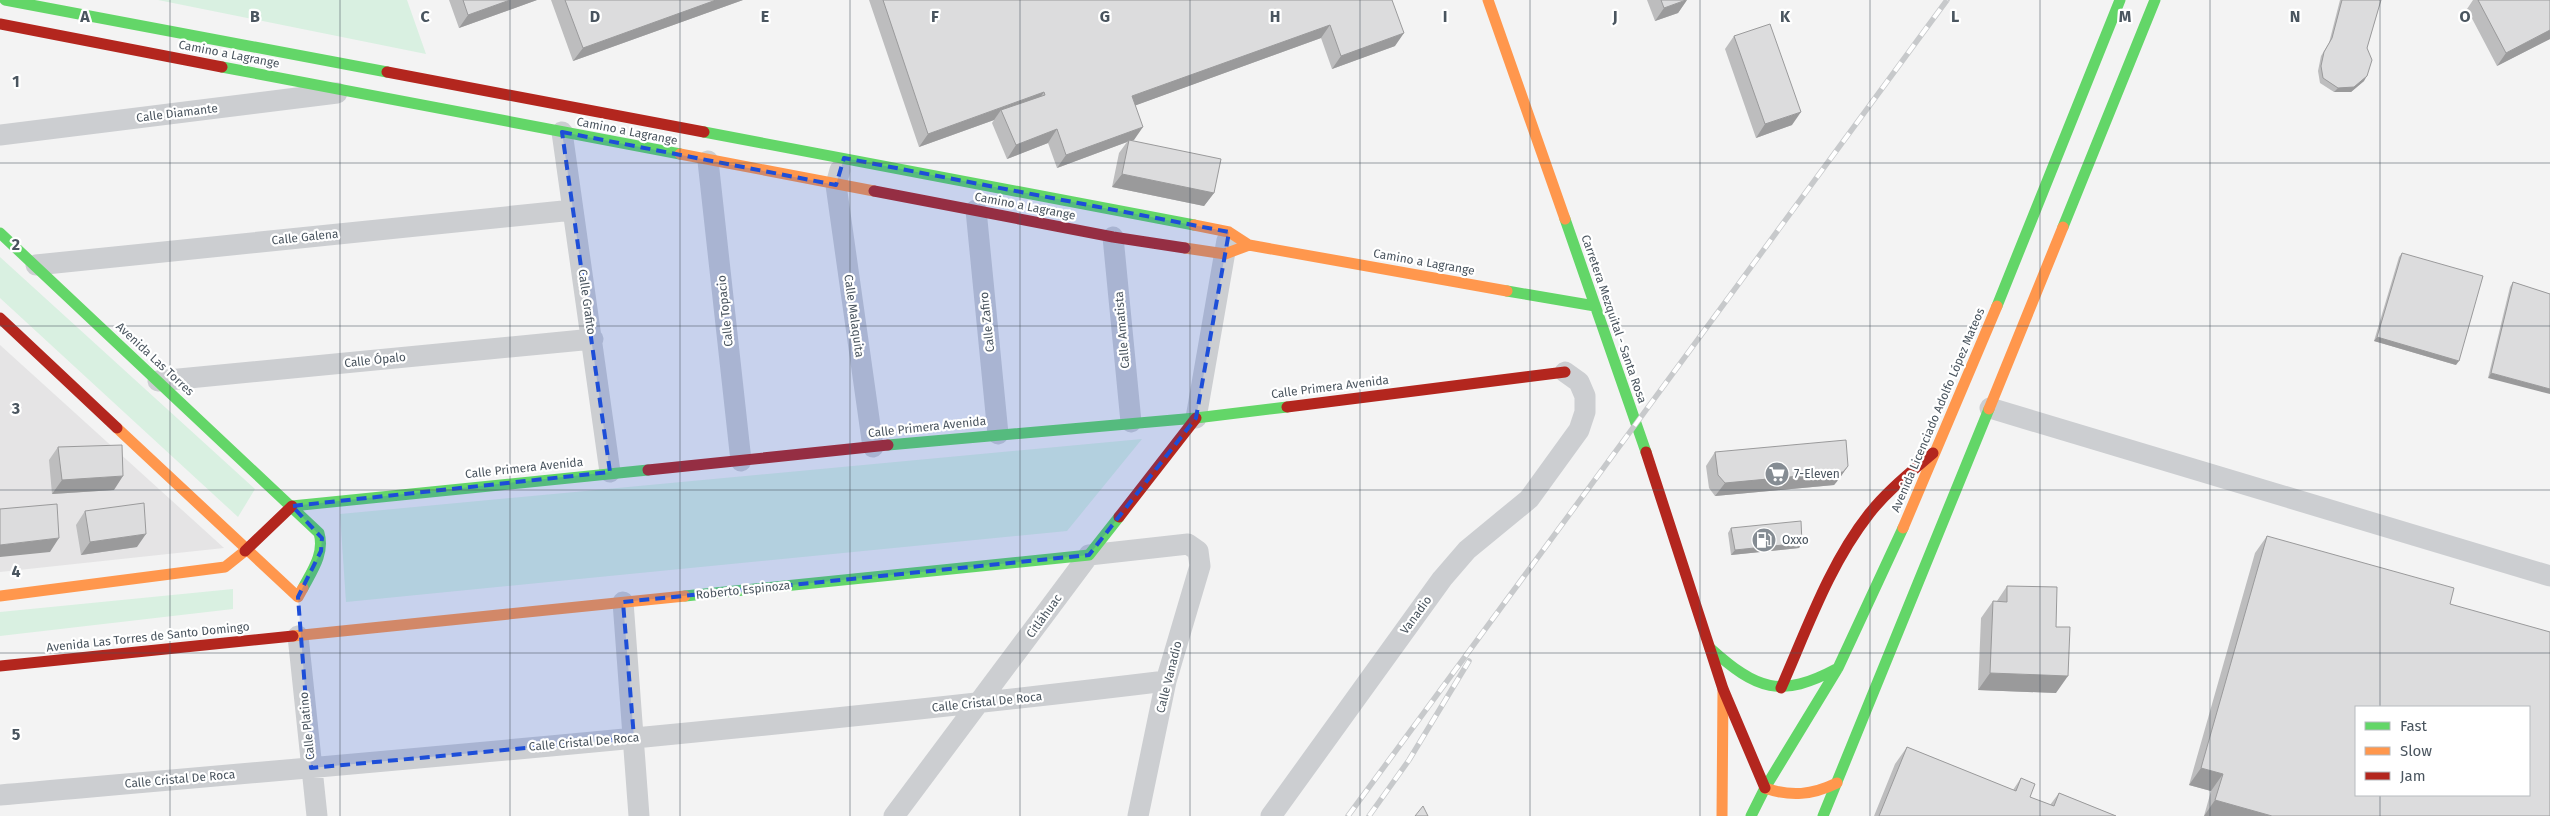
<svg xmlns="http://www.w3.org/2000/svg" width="2550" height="816" font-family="'Fira Sans',sans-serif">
	<rect width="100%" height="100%" fill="#f3f3f3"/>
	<path fill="#e5e4e5" d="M0,345L224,548L0,572Z"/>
	<path fill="#d9f0e1" d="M158,0H407L426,54Z
		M0,257L255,489L238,517L0,298Z
		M1142,439L1067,531L346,602L340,514Z
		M233,589V609L0,636V612Z"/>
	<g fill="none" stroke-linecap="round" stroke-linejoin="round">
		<path stroke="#ccced1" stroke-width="21" d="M562,132L610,472
			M0,135L337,93
			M708,161L741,461
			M840,170L836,185L873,447
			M976,210L998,434
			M1113,237L1131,422
			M36,265L573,210
			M158,381L593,339
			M1990,408L2550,576
			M1196,418L1227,240
			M623,602L639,816
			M298,636L317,816
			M0,795C389,761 778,728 1166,681
			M894,816L1089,555L1188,544L1198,551L1200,566L1166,681L1138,816
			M1271,816L1442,579L1467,550L1529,499L1579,430L1585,412V396L1579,382L1565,372"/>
		<path stroke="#63d668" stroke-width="11" d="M5,0L387,72
			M222,67L680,154
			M704,132L1194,225
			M1565,219L1646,452
			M2063,227L2155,0
			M0,233L319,533C325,553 312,571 303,588
			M1507,291L1595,306
			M1997,306L2120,0
			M888,445L1196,418L1287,407
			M292,506L648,470
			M685,596L1089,555L1119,517
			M1710,648C1757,690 1780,699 1838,668
			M1751,816L1765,788L1838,668L1903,528
			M1823,816L1989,409"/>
		<path stroke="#ff974d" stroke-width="11" d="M1488,0L1565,219
			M680,154L874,191
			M1194,225L1229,232L1249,245L1507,291
			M1185,248L1225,254L1249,245
			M1989,409L2063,227
			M117,428L298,597L303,588
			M1903,528L1997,306
			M0,596L225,567L245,551
			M293,636L685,596
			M1765,788C1791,797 1812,795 1837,783
			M1722,816L1723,689"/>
		<path stroke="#b3261e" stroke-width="11" d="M0,24L222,67
			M387,72L704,132
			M874,191L1113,237L1185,248
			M0,318L117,428
			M1287,407L1565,372
			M1646,452L1723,689L1765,788
			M648,470L888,445
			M1119,517L1196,418
			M245,551L292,506
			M0,666L293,636
			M1781,688C1807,629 1829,565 1869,514C1887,491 1911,472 1933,453"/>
		<defs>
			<path id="rail" d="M1348,816L1947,0
				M1369,816L1409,760L1469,661"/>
		</defs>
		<use href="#rail" stroke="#c7c9cb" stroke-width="5.5"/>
		<use href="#rail" stroke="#fff" stroke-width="4" stroke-dasharray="11" stroke-linecap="butt"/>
	</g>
	<path fill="#bdbdbe" d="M449,0H537L459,28Z
		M551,0H743L573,61Z
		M869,0H1392L1395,46L1332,69L1321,38L1136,105L1134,140L1131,141L1214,193L1204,206L1112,187L1119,153L1127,142L1057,168L1048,143L1007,159L992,123L994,120L919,147Z
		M1647,0H1687L1678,13L1655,21Z
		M2340,0H2381L2367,48L2364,81L2351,92H2334L2320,83L2318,71L2321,56L2329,43Z
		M2473,0H2550V39L2497,66L2467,9Z
		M1734,36L1792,125L1756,138L1725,49Z
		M2402,253L2456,365L2374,341L2399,257Z
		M2513,282L2550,294L2488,378L2510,287Z
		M58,447L114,490L52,494L49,460Z
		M1715,452L1848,466L1839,479L1834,485L1715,496L1709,488L1706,466Z
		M85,511L137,547L81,555L76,525Z
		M1731,528L1802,543L1799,548L1731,555L1728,533Z
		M2267,536L2450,604L2550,816H2204L2211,791L2189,785L2255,553Z
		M2007,586L2056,627V693L1978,690L1981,618L1993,601H1997Z
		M1907,747L2013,790L2021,778L2030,797L2050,805L2059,793L2116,816H1874L1895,764Z"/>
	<path fill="#9a9a9b" d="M510,0H537L459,28L468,15Z
		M716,0H743L573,61L583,48Z
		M1687,0L1678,13L1655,21L1664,8Z
		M1330,25L1321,38L1123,110L1132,96Z
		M2550,30V39L2497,66L2506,53Z
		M1404,33L1395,46L1332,69L1341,56Z
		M2367,76L2364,81L2351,92H2334L2338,88Z
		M1044,92L1035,105L1001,110L994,120L919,147L928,134Z
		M1801,112L1792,125L1756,138L1765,124Z
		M1143,127L1134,140L1128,142L1129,140L1127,142L1057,168L1066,155Z
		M1057,129L1048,143L1007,159L1016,145Z
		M1122,174L1214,193L1204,206L1112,187Z
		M2377,337L2459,361L2456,365L2374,341Z
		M2491,373L2550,389V394L2488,378Z
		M1848,466L1839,479L1834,485L1715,496L1725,483Z
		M123,476L114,490L52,494L62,480Z
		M146,534L137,547L81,555L90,542Z
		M59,538L50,552L0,557V545Z
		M1802,543L1799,548L1731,555L1735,550Z
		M1990,673L2068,676L2056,693L1978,690Z
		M2201,768L2223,774L2211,791L2189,785Z
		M2215,800L2272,816H2204Z"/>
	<path fill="#dcdcdd" stroke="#9a9a9b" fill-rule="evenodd" d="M463,0H510L468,15Z
		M565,0H716L583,48Z
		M883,0H1392L1404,33L1341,56L1330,25L1132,96L1143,127L1066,155L1057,129L1016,145L1001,110L1045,95L1044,92L928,134Z
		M1661,0H1686L1664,8Z
		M2342,0H2381L2367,48L2372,60L2367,76L2354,87L2338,88L2323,78L2321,66L2324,52L2332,38Z
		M2478,0H2550V30L2506,53Z
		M1770,24L1801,112L1765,124L1734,36Z
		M1129,140L1221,159L1214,193L1122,174Z
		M2402,253L2483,276L2459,361L2377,337Z
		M2513,282L2550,294V389L2491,373Z
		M1846,440L1848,466L1843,472L1725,483L1718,475L1715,452Z
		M122,445L123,476L62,480L58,447Z
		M144,503L146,534L90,542L85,511Z
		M57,504L59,538L0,545V509Z
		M1801,521L1802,543L1735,550L1731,528Z
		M2267,536L2454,588L2450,604L2550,632V816H2272L2215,800L2223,774L2201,768ZM2356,707H2529V795H2356Z
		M2007,586L2057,587L2056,627H2070L2068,676L1990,673L1993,601L2007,602Z
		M1907,747L2016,791L2021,778L2035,784L2030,797L2054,806L2059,793L2116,816H1879Z
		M1423,806L1428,816H1415Z"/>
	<path fill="#1d4ed8" fill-opacity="0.2" stroke="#1d4ed8" stroke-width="4" stroke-dasharray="10 6" stroke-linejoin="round" d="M562,132L836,185L844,158L1229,232L1196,418L1089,555L623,602L634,738L311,768L298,597L321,551L322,538L292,506L610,472Z"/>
	<path fill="none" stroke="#4a555f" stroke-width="1" stroke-opacity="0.55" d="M170,0V816M340,0V816M510,0V816M680,0V816M850,0V816M1020,0V816M1190,0V816M1360,0V816M1530,0V816M1700,0V816M1870,0V816M2040,0V816M2210,0V816M2380,0V707M0,163H2550M0,326H2550M0,490H2550M0,653H2550M2380,795V816"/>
	<defs>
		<symbol id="supermarket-disc" viewBox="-11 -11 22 22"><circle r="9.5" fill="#858c93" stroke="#fff"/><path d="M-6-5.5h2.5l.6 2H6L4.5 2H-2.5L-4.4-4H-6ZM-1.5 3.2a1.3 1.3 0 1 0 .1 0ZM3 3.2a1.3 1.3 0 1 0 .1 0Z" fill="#fff"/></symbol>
		<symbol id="fuel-disc" viewBox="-11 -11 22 22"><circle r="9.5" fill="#858c93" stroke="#fff"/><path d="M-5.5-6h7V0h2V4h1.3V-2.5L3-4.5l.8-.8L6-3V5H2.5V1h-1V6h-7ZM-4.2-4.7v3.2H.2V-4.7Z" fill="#fff"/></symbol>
	</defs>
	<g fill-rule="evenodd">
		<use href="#supermarket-disc" x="1763" y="460" width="28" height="28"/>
		<use href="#fuel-disc" x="1750" y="526" width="28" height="28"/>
	</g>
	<g text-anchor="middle" stroke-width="4.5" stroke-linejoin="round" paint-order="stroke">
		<g font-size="12" fill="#4a555f" stroke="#fff">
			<text transform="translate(229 54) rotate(11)" y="4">Camino a Lagrange</text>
			<text transform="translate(177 113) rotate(-7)" y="4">Calle Diamante</text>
			<text transform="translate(627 131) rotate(11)" y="4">Camino a Lagrange</text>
			<text transform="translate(1025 206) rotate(11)" y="4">Camino a Lagrange</text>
			<text transform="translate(305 237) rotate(-6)" y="4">Calle Galena</text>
			<text transform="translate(1424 262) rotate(10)" y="4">Camino a Lagrange</text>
			<text transform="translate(587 302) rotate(82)" y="4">Calle Grafito</text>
			<text transform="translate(725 311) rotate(-96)" y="4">Calle Topacio</text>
			<text transform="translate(854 316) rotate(82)" y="4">Calle Malaquita</text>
			<text transform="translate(1614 319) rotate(71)" y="4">Carretera Mezquital - Santa Rosa</text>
			<text transform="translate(987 322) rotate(-96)" y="4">Calle Zafiro</text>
			<text transform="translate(1122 330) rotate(-95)" y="4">Calle Amatista</text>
			<text transform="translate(155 359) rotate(43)" y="4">Avenida Las Torres</text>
			<text transform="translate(375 360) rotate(-6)" y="4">Calle Ópalo</text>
			<text transform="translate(1330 387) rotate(-7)" y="4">Calle Primera Avenida</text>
			<text transform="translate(1938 410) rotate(-67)" y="4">Avenida Licenciado Adolfo López Mateos</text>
			<text transform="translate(927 427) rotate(-6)" y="4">Calle Primera Avenida</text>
			<text transform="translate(524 468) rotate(-6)" y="4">Calle Primera Avenida</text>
			<text transform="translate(743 590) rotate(-6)" y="4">Roberto Espinoza</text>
			<text transform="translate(1416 615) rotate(-54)" y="4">Vanadio</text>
			<text transform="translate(1044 616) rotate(-54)" y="4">Citláhuac</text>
			<text transform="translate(148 637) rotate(-6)" y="4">Avenida Las Torres de Santo Domingo</text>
			<text transform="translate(1169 677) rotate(-76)" y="4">Calle Vanadio</text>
			<text transform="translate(987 702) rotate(-6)" y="4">Calle Cristal De Roca</text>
			<text transform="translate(307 726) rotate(-96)" y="4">Calle Platino</text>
			<text transform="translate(584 742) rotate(-5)" y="4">Calle Cristal De Roca</text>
			<text transform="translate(180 779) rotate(-5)" y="4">Calle Cristal De Roca</text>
		</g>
		<g font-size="12" fill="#4a555f" stroke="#fff" text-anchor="start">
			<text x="1794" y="478">7-Eleven</text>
			<text x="1782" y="544">Oxxo</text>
		</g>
	</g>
	<g font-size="16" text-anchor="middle" font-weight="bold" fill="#4a555f" stroke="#fff" stroke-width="4.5" stroke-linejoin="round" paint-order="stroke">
		<text x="85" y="22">A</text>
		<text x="255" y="22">B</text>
		<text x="425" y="22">C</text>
		<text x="595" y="22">D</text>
		<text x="765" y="22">E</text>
		<text x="935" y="22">F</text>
		<text x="1105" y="22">G</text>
		<text x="1275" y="22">H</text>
		<text x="1445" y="22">I</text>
		<text x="1615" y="22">J</text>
		<text x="1785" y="22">K</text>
		<text x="1955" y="22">L</text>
		<text x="2125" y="22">M</text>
		<text x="2295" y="22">N</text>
		<text x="2465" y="22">O</text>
		<text x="16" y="87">1</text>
		<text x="16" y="250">2</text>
		<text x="16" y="414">3</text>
		<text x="16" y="577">4</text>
		<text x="16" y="740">5</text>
	</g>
	<rect x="2355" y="706" width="175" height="90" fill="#ffffff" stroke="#b7bbbf"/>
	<rect x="2365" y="722" width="25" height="8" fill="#63d668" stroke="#b7bbbf"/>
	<text x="2400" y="731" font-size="15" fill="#4a555f">Fast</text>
	<rect x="2365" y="747" width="25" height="8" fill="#ff974d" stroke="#b7bbbf"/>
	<text x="2400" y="756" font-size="15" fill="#4a555f">Slow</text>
	<rect x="2365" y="772" width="25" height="8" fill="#b3261e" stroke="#b7bbbf"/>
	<text x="2400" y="781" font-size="15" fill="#4a555f">Jam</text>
</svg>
